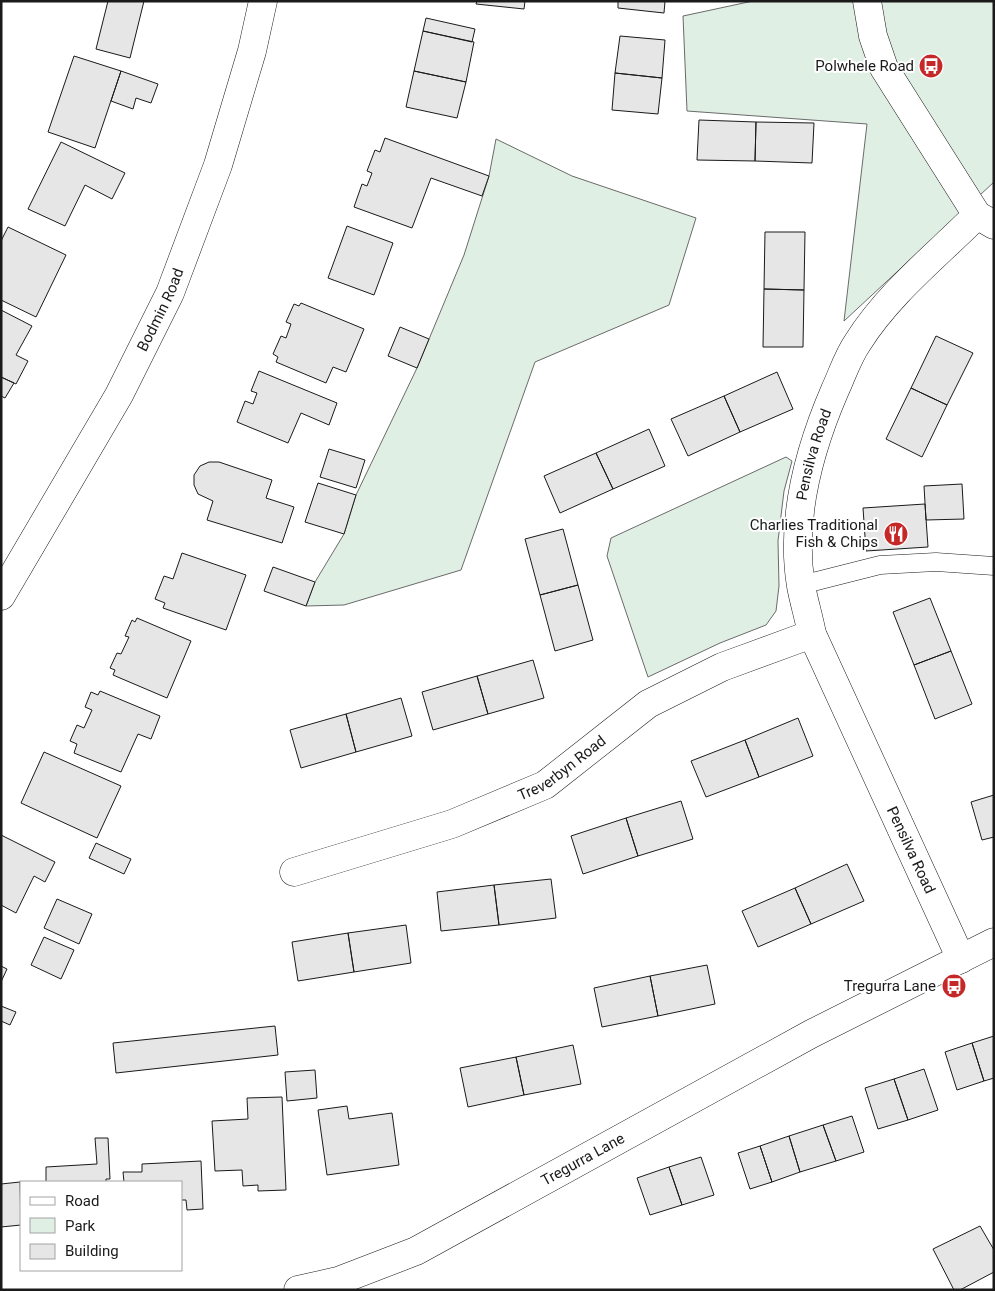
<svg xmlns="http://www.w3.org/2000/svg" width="995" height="1291" font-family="Roboto,sans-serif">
	<rect width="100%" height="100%" fill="#fff"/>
	<path fill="#e0efe3" stroke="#6a6a6a" d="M753,1H994V182L844,321L867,124L687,111L683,16Z
		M496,139L572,176L696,218L669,305L535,362L461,570L344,605L306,606L315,582L344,534L356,495L417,368L464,255L489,176Z
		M786,457L792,461L784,491L778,541L779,586L776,611L766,625L720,643L648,677L607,556L611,538Z"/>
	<path fill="#e6e6e6" stroke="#1a1a1a" d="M108,1H144L130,58L96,49Z
		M477,1H525L524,9L476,4Z
		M618,1H665L664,13L618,8Z
		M426,18L475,29L472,42L423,31Z
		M423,31L474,42L466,82L414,71Z
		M620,36L665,40L662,78L615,73Z
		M74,56L121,71L95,148L48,132Z
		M121,71L158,84L151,103L136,98L133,109L111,101Z
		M414,71L466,82L457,118L406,107Z
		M615,73L662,78L658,114L612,110Z
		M699,120L756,122L755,161L697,160Z
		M756,122L814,123L812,163L755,161Z
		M385,138L489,176L482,196L431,178L412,228L354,207L362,184L367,186L372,173L367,171L375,150L380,152Z
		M61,142L125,173L112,199L85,185L65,226L28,209Z
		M347,226L393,243L374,295L328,278Z
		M8,227L66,255L36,317L1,300V241Z
		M765,232H805L804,290L764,289Z
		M764,289L804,290L803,347H763Z
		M301,303L364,329L346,372L333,367L326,383L276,362L278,357L273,354L281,336L286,338L291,324L286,322L294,304L299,306Z
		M1,310L32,326L16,355L28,361L16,384L1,377Z
		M400,327L429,339L417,368L388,356Z
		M936,336L973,353L947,405L911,388Z
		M259,371L337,403L329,425L301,413L288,443L237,422L245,401L253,404L257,393L251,391Z
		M777,372L793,409L740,432L724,396Z
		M1,377L14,383L5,398L1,396Z
		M911,388L947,405L922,457L886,439Z
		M724,396L740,432L688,456L671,419Z
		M649,429L665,466L613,489L596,453Z
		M329,449L365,460L356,488L320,477Z
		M596,453L613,489L560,513L544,476Z
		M209,462H219L272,480L266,498L294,507L282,543L207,520L213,501L198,494L194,485V475L200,466Z
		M318,483L356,495L344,534L305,522Z
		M962,484L964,519L926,520L924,486Z
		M925,504L928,547L866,551L863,508Z
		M563,529L578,585L540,595L525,539Z
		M182,553L246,575L226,630L163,608L165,603L155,599L164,576L173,579Z
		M273,567L315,582L306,606L264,591Z
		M578,585L593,640L555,651L540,595Z
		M930,598L951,651L914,665L893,612Z
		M137,618L191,641L167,698L113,675L115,670L110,668L117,653L121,654L129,637L125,636L132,620L135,622Z
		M951,651L972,704L935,719L914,665Z
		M533,660L544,698L488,714L477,676Z
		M477,676L488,714L433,730L422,692Z
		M100,691L160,716L151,739L138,734L121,772L74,753L77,744L70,741L77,725L84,728L92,710L85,707L91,692L98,695Z
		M401,698L412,736L356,752L346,714Z
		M346,714L356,752L301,768L290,730Z
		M798,718L813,756L759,777L745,740Z
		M745,740L759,777L706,797L691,761Z
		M44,752L121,786L97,838L21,803Z
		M994,795V837L982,840L971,802Z
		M681,801L693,839L638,856L626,818Z
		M626,818L638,856L583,874L571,836Z
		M1,835L55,862L45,882L34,876L16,913L1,905Z
		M96,843L131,859L124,874L89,858Z
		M847,864L864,901L811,924L795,888Z
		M551,879L556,918L499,925L494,885Z
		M494,885L499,925L441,931L437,892Z
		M795,888L811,924L758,947L742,911Z
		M57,899L92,914L79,944L44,928Z
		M406,925L411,963L354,972L348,933Z
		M348,933L354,972L298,981L292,942Z
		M44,937L74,950L61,979L31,965Z
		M707,965L715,1004L658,1016L650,976Z
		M1,966L7,969L1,982Z
		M650,976L658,1016L602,1027L594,988Z
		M1,1006L16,1012L10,1025L1,1021Z
		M275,1026L278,1055L116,1073L113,1043Z
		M994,1036V1078L984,1081L972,1043Z
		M972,1043L984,1081L957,1090L945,1052Z
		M573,1045L581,1084L524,1095L516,1057Z
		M516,1057L524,1095L468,1107L460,1068Z
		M924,1069L938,1110L908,1120L894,1079Z
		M315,1070L317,1098L287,1101L285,1072Z
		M894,1079L908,1120L878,1129L865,1088Z
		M282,1097L286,1190L258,1191V1185L243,1186L242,1170L215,1171L212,1121L248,1119L247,1098Z
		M347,1106L349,1119L392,1113L399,1165L327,1175L318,1110Z
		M852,1116L864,1152L836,1161L823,1125Z
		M823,1125L836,1161L800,1172L789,1136Z
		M789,1136L800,1172L772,1182L760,1146Z
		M95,1138H108L110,1179H106V1182H46V1167L97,1164Z
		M760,1146L772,1182L750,1189L738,1153Z
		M701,1157L714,1195L682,1205L669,1167Z
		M201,1161L203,1209L187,1210L186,1200H181V1182H124L123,1172H142V1164Z
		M669,1167L682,1205L650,1215L637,1178Z
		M20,1182L21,1225L1,1227V1184Z
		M980,1226L994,1250V1272L960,1290H954L933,1249Z"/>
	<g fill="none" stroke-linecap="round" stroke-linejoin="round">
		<defs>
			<path id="lane" d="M801,585L880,565L936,562L994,566"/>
			<g id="street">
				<path d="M867,1L873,36L884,68L977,215L994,225"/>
				<path id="s1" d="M294,872L452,824L545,785L648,704L722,667L812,634"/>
				<path id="s2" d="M961,959L812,634C809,618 804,602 801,586C790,520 809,450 835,390C842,375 848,356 858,342C888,294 937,255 977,215"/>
				<path id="s3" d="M298,1290L338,1281L416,1251L811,1034L994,942"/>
			</g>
			<g id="secondary">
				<path id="s4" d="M1,596L119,395L170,293L218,165L252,51L263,1"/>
			</g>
		</defs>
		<use href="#lane" stroke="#1a1a1a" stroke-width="19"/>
		<use href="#street" stroke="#1a1a1a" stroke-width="29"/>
		<use href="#secondary" stroke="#1a1a1a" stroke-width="29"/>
		<use href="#lane" stroke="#fff" stroke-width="18"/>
		<use href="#street" stroke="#fff" stroke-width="28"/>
		<use href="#secondary" stroke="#fff" stroke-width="28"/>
	</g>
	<defs>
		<symbol id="bus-disc" viewBox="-11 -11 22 22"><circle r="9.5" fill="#c62828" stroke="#fff"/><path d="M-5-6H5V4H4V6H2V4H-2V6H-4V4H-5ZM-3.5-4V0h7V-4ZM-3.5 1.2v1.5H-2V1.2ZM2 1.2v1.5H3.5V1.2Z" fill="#fff"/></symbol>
		<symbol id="restaurant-disc" viewBox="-11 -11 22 22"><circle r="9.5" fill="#c62828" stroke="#fff"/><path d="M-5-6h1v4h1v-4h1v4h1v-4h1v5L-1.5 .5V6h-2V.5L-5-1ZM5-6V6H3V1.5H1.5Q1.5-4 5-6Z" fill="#fff"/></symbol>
	</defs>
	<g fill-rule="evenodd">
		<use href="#bus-disc" x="917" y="52" width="28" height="28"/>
		<use href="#restaurant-disc" x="882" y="520" width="28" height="28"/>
		<use href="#bus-disc" x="940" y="972" width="28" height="28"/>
	</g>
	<g text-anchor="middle" stroke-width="4" stroke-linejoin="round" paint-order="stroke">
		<g font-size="15" fill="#1a1a1a" stroke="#fff" text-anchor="end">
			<text x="914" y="71">Polwhele Road</text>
			<text x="878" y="530">Charlies Traditional<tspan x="878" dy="17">Fish &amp; Chips</tspan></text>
			<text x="936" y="991">Tregurra Lane</text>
		</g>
		<g font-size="15" fill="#1a1a1a" stroke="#fff">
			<text dy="5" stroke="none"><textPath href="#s4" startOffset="328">Bodmin Road</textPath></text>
			<text dy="5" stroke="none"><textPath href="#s2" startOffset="540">Pensilva Road</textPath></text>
			<text dy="5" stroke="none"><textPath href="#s1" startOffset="289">Treverbyn Road</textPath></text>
			<text transform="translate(911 850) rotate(65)" y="5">Pensilva Road</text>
			<text dy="5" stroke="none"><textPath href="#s3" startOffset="315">Tregurra Lane</textPath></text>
		</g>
	</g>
	<rect width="995" height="1291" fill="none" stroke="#1a1a1a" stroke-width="5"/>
	<rect x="20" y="1181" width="162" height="90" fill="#ffffff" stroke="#a3a3a3"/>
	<rect x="30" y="1197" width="25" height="8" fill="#ffffff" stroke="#a3a3a3"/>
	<text x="65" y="1206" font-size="15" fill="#1a1a1a">Road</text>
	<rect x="30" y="1218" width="25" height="15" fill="#e0efe3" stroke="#a3a3a3"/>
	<text x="65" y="1231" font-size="15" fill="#1a1a1a">Park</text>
	<rect x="30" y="1244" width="25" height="15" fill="#e6e6e6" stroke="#a3a3a3"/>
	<text x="65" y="1256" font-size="15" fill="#1a1a1a">Building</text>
</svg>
